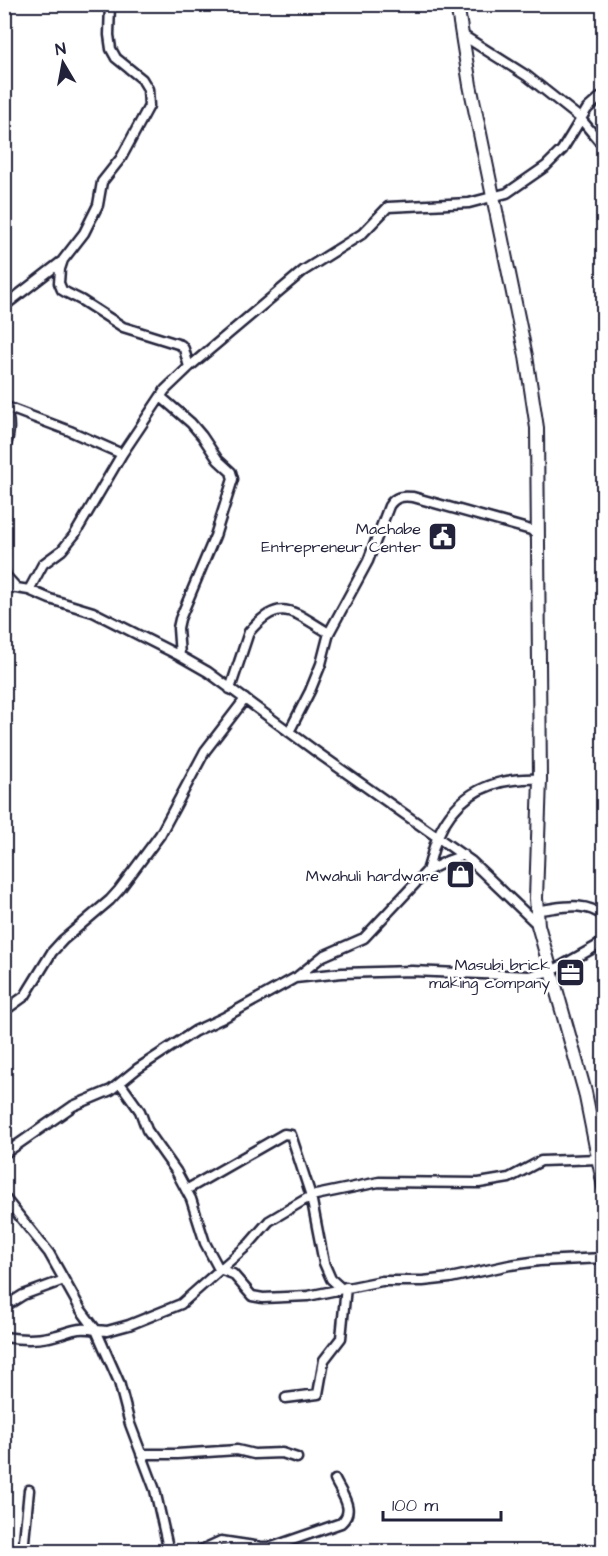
<svg xmlns="http://www.w3.org/2000/svg" width="608" height="1556" font-family="'Architects Daughter',sans-serif">
	<rect width="100%" height="100%" fill="#fff"/>
	<filter id="ink" filterUnits="userSpaceOnUse"><feTurbulence type="fractalNoise" baseFrequency=".0167" numOctaves="2"/><feDisplacementMap in="SourceGraphic" scale="12" xChannelSelector="R" yChannelSelector="G"/><feConvolveMatrix kernelMatrix="1 2 1 2 8 2 1 2 1" color-interpolation-filters="sRGB"/></filter>
	<g filter="url(#ink)">
		<g fill="none" stroke-linecap="round" stroke-linejoin="round">
			<defs>
				<path id="street" d="M110,4L109,35L111,49L116,58L142,79L148,89L149,106L121,158L102,182L98,205L84,233L63,260L60,269L59,283L62,290L67,293L81,300L123,327L181,345L184,349L189,367
					M464,36L527,76L580,118L604,147
					M4,306L61,262
					M161,397L191,423L202,436L218,460L231,472L233,479L215,536L180,619L178,628L180,656
					M4,406L70,431L122,454
					M4,406C11,419 10,437 4,450
					M4,516V558
					M4,570L6,576L15,586
					M4,586L29,590L50,599L93,612L180,656L208,672L318,753L471,861L538,925
					M29,590L43,564L62,550L75,534L122,454L165,390L189,367L303,271L362,234L388,207L469,203L507,193L546,166L562,150L587,109L604,94
					M230,689L249,632C281,594 294,613 329,633
					M289,732L310,691L321,664L329,633L368,561L389,506C395,496 403,496 413,497L531,530L539,537
					M427,871C431,860 433,847 438,836C457,792 495,777 540,779
					M537,910C562,908 582,900 604,916
					M298,976L323,956L364,938L427,871L447,861L464,855
					M4,1011L25,996L52,952L63,940L110,900L119,890L160,835L205,751L245,699
					M120,1083L140,1111L147,1130L176,1171L191,1199L205,1243L219,1269L233,1274L252,1296L263,1298L308,1296L382,1281H423L450,1278L510,1265L539,1261L604,1258
					M4,1154L73,1106L111,1090L137,1069L195,1031L223,1018L295,978L342,973L412,971L529,976L551,971L563,965L604,942
					M186,1190L284,1134L291,1135L311,1196L324,1263L331,1279L341,1288
					M4,1197L49,1253L81,1310L96,1330L107,1331L129,1325L181,1304L249,1244L269,1221L311,1196L379,1182L479,1183L509,1178L541,1161L599,1159
					M4,1307L23,1295L64,1280
					M4,1337C18,1339 35,1340 49,1337C70,1333 73,1326 96,1330L119,1382L130,1424L155,1490L169,1552
					M286,1398L318,1394L324,1360L341,1338L346,1287
					M141,1454H177L237,1450L254,1454L282,1453L297,1458
					M26,1552L24,1541L29,1490
					M197,1552L221,1541L261,1547H272L341,1523C356,1510 342,1495 335,1480"/>
				<path id="secondary" d="M457,4L470,85L526,356L537,428L540,779L536,898L538,925L585,1092L604,1187"/>
			</defs>
			<use href="#street" stroke="#22223b" stroke-width="13"/>
			<use href="#secondary" stroke="#22223b" stroke-width="16"/>
			<use href="#street" stroke="#fff" stroke-width="8"/>
			<use href="#secondary" stroke="#fff" stroke-width="12"/>
		</g>
	</g>
	<defs>
		<symbol id="civic-square" viewBox="-11 -11 22 22"><rect x="-9" y="-9" width="18" height="18" rx="4" fill="#22223b" stroke="#fff"/><path d="M-.6-6.5H3V-4.5H.6V-3L4-1V1h2V6H-6V1h2V-1L-.6-3ZM-1.2 2.5V6h2.4V2.5Z" fill="#fff"/></symbol>
		<symbol id="shop-square" viewBox="-11 -11 22 22"><rect x="-9" y="-9" width="18" height="18" rx="4" fill="#22223b" stroke="#fff"/><path d="M-5-2.5h2.3a2.7 3.5 0 0 1 5.4 0H5L5.5 6h-11ZM-1.5-2.5h3a1.5 2.3 0 0 0-3 0Z" fill="#fff"/></symbol>
		<symbol id="office-square" viewBox="-11 -11 22 22"><rect x="-9" y="-9" width="18" height="18" rx="4" fill="#22223b" stroke="#fff"/><path d="M-6-3h4V-5.5h4V-3h4V5H-6ZM-1-4.5V-3h2v-1.5ZM-6 0V1H6V0Z" fill="#fff"/></symbol>
	</defs>
	<g fill-rule="evenodd">
		<use href="#civic-square" x="426" y="520" width="33" height="33"/>
		<use href="#shop-square" x="444" y="858" width="33" height="33"/>
		<use href="#office-square" x="554" y="956" width="33" height="33"/>
	</g>
	<g text-anchor="middle" stroke-width="5" stroke-linejoin="round" paint-order="stroke">
		<g font-size="16" fill="#22223b" stroke="#fff" text-anchor="end">
			<text x="421" y="534">Machabe<tspan x="421" dy="18">Entrepreneur Center</tspan></text>
			<text x="439" y="881">Mwahuli hardware</text>
			<text x="550" y="970">Masubi brick<tspan x="550" dy="18">making company</tspan></text>
		</g>
	</g>
	<rect width="608" height="1556" fill="none" stroke="#fff" stroke-width="24"/>
	<rect x="12" y="12" width="584" height="1532" fill="none" stroke="#22223b" stroke-width="2" filter="url(#ink)"/>
	<g transform="translate(63 63) rotate(350)" stroke="#ffffff" stroke-width="4.5" paint-order="stroke">
	<path d="M0-4.5L10 22L0 15L-10 22Z" fill="#22223b"/>
	<text y="-9" font-size="16" font-weight="bold" text-anchor="middle" fill="#22223b">N</text>
	</g>
	<path d="M383 1511v9h118v-9" fill="none" stroke="#22223b" stroke-width="3"/>
	<text x="392" y="1511" font-size="18" fill="#22223b" stroke="#ffffff" stroke-width="4.5" paint-order="stroke">100 m</text>
</svg>
